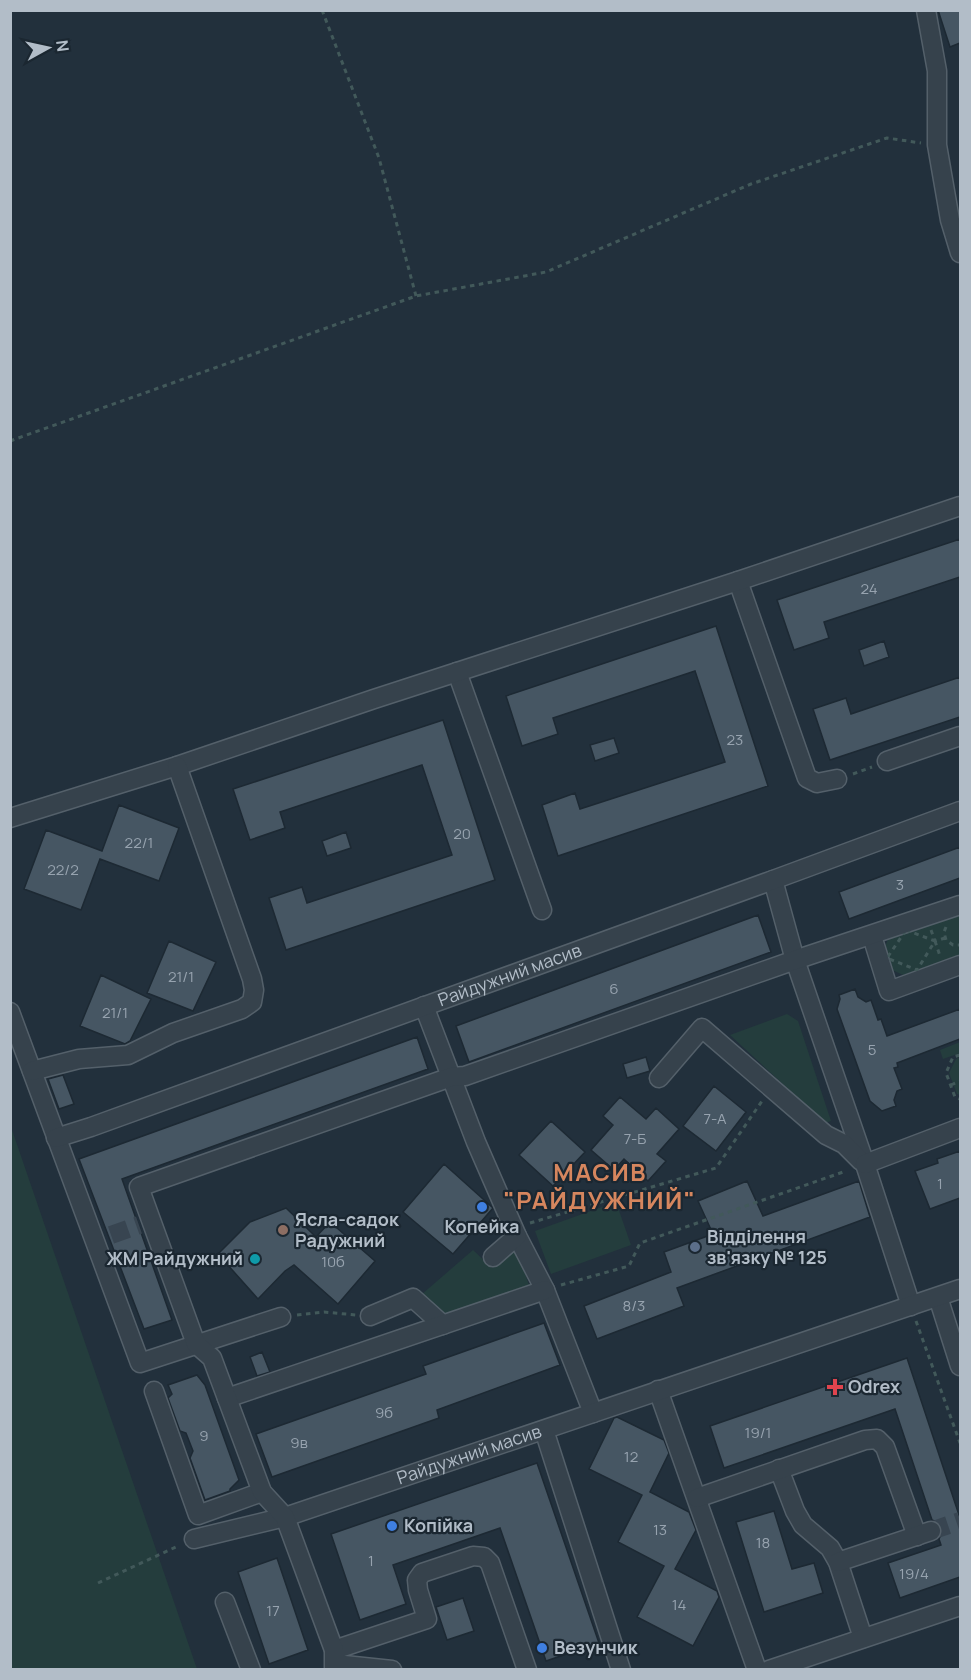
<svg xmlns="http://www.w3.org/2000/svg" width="971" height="1680" font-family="Manrope,sans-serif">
	<rect width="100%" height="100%" fill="#22303c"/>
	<path fill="#243d3d" d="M960,909V957L903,975L890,969L884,949L889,937Z
		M787,1014L798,1021L831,1121L825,1123L730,1035Z
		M960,1042V1053L943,1059L940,1050Z
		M960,1057V1095L957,1094L949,1073L956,1059Z
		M11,1127L197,1669H11Z
		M616,1202L631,1245L551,1274L535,1231Z
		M516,1248L530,1288L445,1317L421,1295L473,1250L492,1268Z"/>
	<path fill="#465663" stroke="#1d2933" stroke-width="1.5" d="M938,10H960V43L950,47Z
		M960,539V577L824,622L829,638L794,650L777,600Z
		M716,626L768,786L558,856L542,805L575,793L580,809L725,762L695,671L553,718L558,734L522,746L506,696Z
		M884,641L889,657L864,666L859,650Z
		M960,677V717L830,760L813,709L846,698L851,714Z
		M443,720L495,880L286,950L269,898L302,887L307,903L452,855L422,765L280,812L285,828L250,840L233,789Z
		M614,738L619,753L595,761L590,745Z
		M119,805L179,828L159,881L100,859L81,910L24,889L46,830L102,851Z
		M346,832L351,848L327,856L322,841Z
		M960,847V878L849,919L839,892Z
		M758,915L771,952L469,1062L456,1026Z
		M169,941L216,962L193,1011L147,993Z
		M101,975L151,999L130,1041L125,1044L80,1026Z
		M855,989L858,997L866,1002L871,1000L878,1020L881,1019L887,1036L960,1009V1039L897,1063L898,1067L894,1068L902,1089L897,1091L894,1100L896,1106L882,1111L870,1101L837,1009L840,999L839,995Z
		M417,1037L428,1069L122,1179L172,1320L144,1329L79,1159Z
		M646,1057L650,1071L627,1078L623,1064Z
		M63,1075L74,1104L59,1109L48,1079Z
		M714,1086L746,1112L716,1151L683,1126Z
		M620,1097L646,1119L656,1108L679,1129L657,1154L666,1161L648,1181L624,1159L614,1170L591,1150L613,1125L603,1116Z
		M551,1121L585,1152L553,1186L519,1155Z
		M960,1151V1198L930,1209L915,1171L938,1163L937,1159Z
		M444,1164L493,1208L453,1254L403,1212Z
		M747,1181L763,1216L859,1181L870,1217L677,1288L684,1306L597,1339L584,1306L671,1272L664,1252L713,1234L698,1201Z
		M286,1208L316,1237L330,1222L375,1261L338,1304L294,1265L285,1271L258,1299L218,1254L250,1222Z
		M544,1323L560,1365L437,1410L439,1418L272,1477L256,1434L426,1374L423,1366Z
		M262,1352L270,1372L257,1376L250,1357Z
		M907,1358L960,1518V1577L900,1598L888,1563L941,1545L939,1539L942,1533L939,1523L932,1520L895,1409L724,1468L710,1426Z
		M197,1375L205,1385L239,1480L230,1489V1491L205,1500L190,1458L193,1451L186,1433L180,1431L168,1398L172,1394L168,1385Z
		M617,1417L664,1440L669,1453L650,1492L689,1512L696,1530L675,1569L717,1591L719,1597L693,1646L637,1617L664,1566L618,1542L642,1495L589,1469L614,1418Z
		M537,1463L599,1643L546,1661L500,1528L393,1565L406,1604L360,1620L331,1534Z
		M774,1511L792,1569L814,1563L823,1593L764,1612L736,1522Z
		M277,1558L308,1650L269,1664L238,1572Z
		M463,1598L474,1631L447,1640L436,1607Z"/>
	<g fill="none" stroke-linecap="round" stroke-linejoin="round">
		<path stroke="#384551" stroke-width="18" stroke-dasharray="18 9" stroke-linecap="butt" d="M111,1235L139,1225
			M931,1531L960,1521"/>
		<defs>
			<g id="minor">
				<path d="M926,10L937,71V145L950,220L960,253"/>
				<path d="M738,581L807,778L817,783L837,779"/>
				<path d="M457,672L542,910"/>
				<path d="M887,761L960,736"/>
				<path d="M10,818L177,766L374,699L738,581L960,506"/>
				<path d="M773,880L795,960L865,1164L911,1306"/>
				<path d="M872,936L889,991L960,965"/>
				<path d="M424,1006L476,1142L517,1236L545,1290L593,1413"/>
				<path d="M10,1012L140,1363L281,1317"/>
				<path d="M32,1071L79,1059L128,1055L173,1033L242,1009L252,1002L254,990L252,979L177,766"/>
				<path d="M659,1078L702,1028L826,1135L844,1144L861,1161"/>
				<path id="s1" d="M56,1138L91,1127L773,880L960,811"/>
				<path d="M865,1164L960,1128"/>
				<path d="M493,1257L517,1236"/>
				<path d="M938,1297L960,1366"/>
				<path d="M370,1316L413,1298L443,1325"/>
				<path d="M658,1390L757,1670"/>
				<path d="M154,1391L198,1515L262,1492"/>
				<path d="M227,1398L545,1290"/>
				<path d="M544,1430L621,1670"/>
				<path d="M779,1469L795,1511L803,1525L830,1548L838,1562L863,1638"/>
				<path d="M697,1498L865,1440L877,1439L885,1447L917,1536"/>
				<path id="s2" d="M194,1539L285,1517L960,1289"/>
				<path d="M838,1562L931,1531"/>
				<path d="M225,1602L251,1670"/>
				<path d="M334,1650L427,1619L418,1590L417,1580L422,1573L473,1556L484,1557L490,1563L527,1670"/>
				<path d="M335,1664L392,1670"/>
				<path d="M334,1670V1650L285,1517L262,1492L212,1358L196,1344L139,1187L451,1077L465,1076L795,960L960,905"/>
				<path d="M769,1670L960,1606"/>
			</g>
		</defs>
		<use href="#minor" stroke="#54606a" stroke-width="21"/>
		<path stroke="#42595a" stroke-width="3" stroke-dasharray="4.5 4.5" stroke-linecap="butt" d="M322,10L379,158L416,296
			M10,441L416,296L546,272L751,184L887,138L921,143
			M853,774L872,767
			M946,927L944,932L946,940L953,945H960
			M906,930L935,941L917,970L887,958Z
			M931,930L935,941L945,938
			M935,941L940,956
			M960,1055L953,1057L946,1073L955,1097L960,1099
			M951,1085L960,1081
			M530,1223L716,1168L762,1101
			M561,1285L629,1266L640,1243L846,1171
			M297,1315L324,1312L356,1315
			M916,1321L960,1443
			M98,1583L178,1546"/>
		<use href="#minor" stroke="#36424c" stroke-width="18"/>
	</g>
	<g fill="#3f7fe0" stroke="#1b2731" stroke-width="2">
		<circle cx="482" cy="1207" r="6"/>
		<circle cx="392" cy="1526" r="6"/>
		<circle cx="542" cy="1648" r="6"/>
	</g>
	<circle fill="#8d6e63" stroke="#1b2731" stroke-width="2" cx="283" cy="1230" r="6"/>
	<circle fill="#5c6f8a" stroke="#1b2731" stroke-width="2" cx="695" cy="1247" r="6"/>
	<circle fill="#0f9aa8" stroke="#1b2731" stroke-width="2" cx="255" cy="1259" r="6"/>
	<path fill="#e0444e" stroke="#1b2731" stroke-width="2" d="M832 1378h6v6h6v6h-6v6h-6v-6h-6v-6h6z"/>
	<g text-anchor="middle" stroke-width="4.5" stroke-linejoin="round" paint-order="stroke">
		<g font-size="15" fill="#97a3af">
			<text x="869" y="594">24</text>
			<text x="735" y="745">23</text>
			<text x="462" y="839">20</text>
			<text x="139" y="848">22/1</text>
			<text x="63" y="875">22/2</text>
			<text x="900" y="890">3</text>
			<text x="181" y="982">21/1</text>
			<text x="614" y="994">6</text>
			<text x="115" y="1018">21/1</text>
			<text x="872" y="1055">5</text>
			<text x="715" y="1124">7-А</text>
			<text x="635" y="1144">7-Б</text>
			<text x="940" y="1189">1</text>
			<text x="333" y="1267">10б</text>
			<text x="634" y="1311">8/3</text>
			<text x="384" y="1418">9б</text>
			<text x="758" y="1438">19/1</text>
			<text x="204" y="1441">9</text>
			<text x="299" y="1448">9в</text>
			<text x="631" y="1462">12</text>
			<text x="660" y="1535">13</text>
			<text x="763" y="1548">18</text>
			<text x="371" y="1566">1</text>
			<text x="914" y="1579">19/4</text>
			<text x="679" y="1610">14</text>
			<text x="273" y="1616">17</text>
		</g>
		<g font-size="18" fill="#b2bdc8" stroke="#1b2731">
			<text dy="6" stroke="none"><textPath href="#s1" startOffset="482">Райдужний масив</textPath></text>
			<text dy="6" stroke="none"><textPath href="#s2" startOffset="288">Райдужний масив</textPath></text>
		</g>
		<g font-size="18" font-weight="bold" fill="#b2bdc8" stroke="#1b2731" text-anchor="start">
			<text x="295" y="1226">Ясла-садок<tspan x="295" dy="21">Радужний</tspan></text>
			<text x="482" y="1233" text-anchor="middle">Копейка</text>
			<text x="707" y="1243">Відділення<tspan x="707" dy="21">зв'язку № 125</tspan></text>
			<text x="243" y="1265" text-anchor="end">ЖМ Райдужний</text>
			<text x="848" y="1393">Odrex</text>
			<text x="404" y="1532">Копійка</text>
			<text x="554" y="1654">Везунчик</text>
		</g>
		<g font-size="24" font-weight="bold" letter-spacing="1.5" fill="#d6865e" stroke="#1b2731">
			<text x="600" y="1181">МАСИВ<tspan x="600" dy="28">"РАЙДУЖНИЙ"</tspan></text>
		</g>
	</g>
	<rect width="971" height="1680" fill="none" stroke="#b2bdc8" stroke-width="24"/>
	<g transform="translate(48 48) rotate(82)" stroke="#1b2731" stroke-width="4.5" paint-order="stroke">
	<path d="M0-4.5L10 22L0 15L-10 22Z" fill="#b2bdc8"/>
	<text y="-9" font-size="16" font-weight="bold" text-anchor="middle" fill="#b2bdc8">N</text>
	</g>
</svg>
